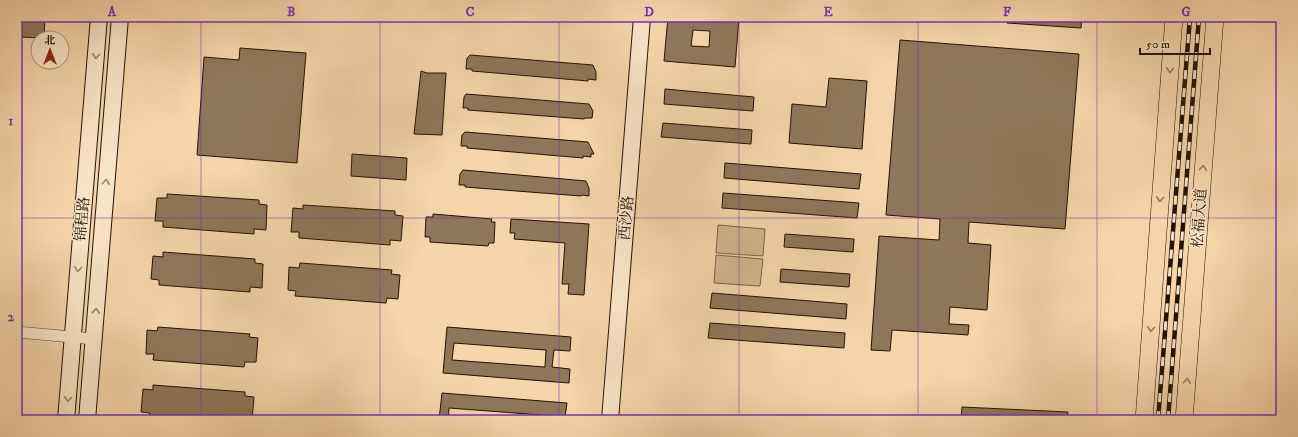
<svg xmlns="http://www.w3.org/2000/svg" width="1298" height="437" font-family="'IM FELL DW Pica','Noto Serif SC',serif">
	<rect width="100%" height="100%" fill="#f5d5a9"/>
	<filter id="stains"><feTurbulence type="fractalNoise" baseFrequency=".005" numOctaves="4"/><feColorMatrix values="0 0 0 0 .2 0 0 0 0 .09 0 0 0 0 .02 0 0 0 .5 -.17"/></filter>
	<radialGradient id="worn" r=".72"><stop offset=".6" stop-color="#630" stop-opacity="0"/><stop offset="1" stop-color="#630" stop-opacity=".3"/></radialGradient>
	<path fill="#d1b48d" stroke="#796348" d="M718,225L765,229L763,256L716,253Z
		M716,255L763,259L760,286L714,283Z"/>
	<path fill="#8f775a" stroke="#211204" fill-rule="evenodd" d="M17,17H45L44,38L17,37Z
		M668,17L739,18L735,67L664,61ZM693,30L710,31L709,47L691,46Z
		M1007,17H1082L1081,28L1007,23Z
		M900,40L1079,54L1065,229L969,222L968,243L991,245L987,310L950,307L949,324L969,325L968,335L892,330L890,351L871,350L879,236L939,240L940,219L886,215Z
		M240,48L306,53L297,163L197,155L204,57L239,60Z
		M470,55L593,65L596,72V80L588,79V81L472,71V69H466L467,58Z
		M421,71L427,73H446L442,135L414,134Z
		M829,78L867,81L862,149L789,143L792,104L826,107Z
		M665,89L754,97L753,111L664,104Z
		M466,94L589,104L593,111L592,118H585L584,119L468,110V108H463L464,97Z
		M663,123L752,130L751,144L661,137Z
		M465,132L588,142L594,154H591V157L583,156V158L467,148V146H461L462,135Z
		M352,154L407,158L406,180L351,176Z
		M725,163L861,174L859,189L724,178Z
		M463,170L586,181L589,188V196L581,195V196L465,187V185H459L460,174Z
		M723,193L859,203L857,218L722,208Z
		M167,194L259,200V204L267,205L266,230L254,229V234L163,227V221H155L157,198H167Z
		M303,205L395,211V215L403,216L401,241L390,240V245L299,238V232H291L293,208L303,209Z
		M433,214L492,219L491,222H495L494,243H489L488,246L430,242V237H425L426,217H433Z
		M511,219L589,224L584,295L568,294L569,284H562L565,243L514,239L515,233H510Z
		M785,234L854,239L853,252L784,247Z
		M163,252L255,259V263L263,264L262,288L250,287V292L159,285V280L151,279L153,256L163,257Z
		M300,263L392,270L391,274L400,275L398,299L387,298L386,303L295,296L296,291L288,290L289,267L299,268Z
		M781,269L850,274L849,287L780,282Z
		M712,293L847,304L846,319L710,308Z
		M710,323L845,333L844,348L708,338Z
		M158,327L250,334L249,337L258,338L256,362H245L244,367L153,360L154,354H146L147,330L157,331Z
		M447,327L571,337L570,351L554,350L552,367L570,369L569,383L443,373ZM454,343L546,350L545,367L452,360Z
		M153,385L245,392V396L254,397L252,420L149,419L150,413L141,412L143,389L153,390Z
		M442,393L567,403L565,417L549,415V420H541V415L449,408L448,420H439Z
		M962,407L1068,412L1067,420H961Z"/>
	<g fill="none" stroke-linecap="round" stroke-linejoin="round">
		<defs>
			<path id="street" d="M17,332L94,339"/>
			<path id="secondary" d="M66,420L99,17
				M87,420L120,17
				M610,420L642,17"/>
			<path id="primary" d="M1144,420L1174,17
				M1184,420L1215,17"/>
		</defs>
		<use href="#street" stroke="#56432d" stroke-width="12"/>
		<use href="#secondary" stroke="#211204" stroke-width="18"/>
		<use href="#primary" stroke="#211204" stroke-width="18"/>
		<use href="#street" stroke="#f8e4c7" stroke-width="11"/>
		<use href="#secondary" stroke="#f8e4c7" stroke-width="16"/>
		<use href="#primary" stroke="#f5d5a9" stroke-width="17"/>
		<defs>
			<path id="rail" d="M1158,420L1190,17
				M1168,420L1199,17"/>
		</defs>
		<use href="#rail" stroke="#211204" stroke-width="4.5"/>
		<use href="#rail" stroke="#f8e4c7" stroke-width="3" stroke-dasharray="9" stroke-linecap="butt"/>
	</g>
	<defs><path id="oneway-chevron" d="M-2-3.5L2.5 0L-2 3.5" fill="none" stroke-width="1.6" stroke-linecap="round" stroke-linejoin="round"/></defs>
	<g stroke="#97866f">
		<use href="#oneway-chevron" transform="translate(96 56) rotate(95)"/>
		<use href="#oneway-chevron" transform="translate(106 182) rotate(-85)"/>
		<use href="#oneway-chevron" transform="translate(78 269) rotate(95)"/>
		<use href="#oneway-chevron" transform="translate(96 311) rotate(-85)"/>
		<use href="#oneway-chevron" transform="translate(68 399) rotate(95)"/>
	</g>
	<g stroke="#967d5f">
		<use href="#oneway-chevron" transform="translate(1170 70) rotate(94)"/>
		<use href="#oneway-chevron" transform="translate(1203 168) rotate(-86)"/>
		<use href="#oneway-chevron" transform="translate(1160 199) rotate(94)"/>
		<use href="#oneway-chevron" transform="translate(1151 329) rotate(94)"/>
		<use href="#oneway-chevron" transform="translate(1187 381) rotate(-86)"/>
	</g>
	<path fill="none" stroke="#7b2cbf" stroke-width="1" stroke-opacity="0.55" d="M201,17V420M380,17V420M559,17V420M739,17V420M918,17V420M1097,17V420M17,218H1281"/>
	<g text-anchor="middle" stroke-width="3" stroke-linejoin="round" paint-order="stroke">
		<g font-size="15" fill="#211204" stroke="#f8e4c7">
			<text transform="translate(626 218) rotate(-85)" y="5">西沙路</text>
			<text transform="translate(1199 218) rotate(-86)" y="5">松福大道</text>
			<text transform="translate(82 219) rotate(-85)" y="5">锦程路</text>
		</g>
	</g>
	<rect width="1298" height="437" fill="none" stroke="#f5d5a9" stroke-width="44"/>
	<g transform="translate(50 50)"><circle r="19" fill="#f8e4c7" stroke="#a29079"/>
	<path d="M0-3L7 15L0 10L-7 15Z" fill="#8f2418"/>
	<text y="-6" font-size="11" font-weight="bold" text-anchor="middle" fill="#211204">北</text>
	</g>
	<path d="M1140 48v6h70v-6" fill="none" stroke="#211204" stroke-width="2"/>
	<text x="1146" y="48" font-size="12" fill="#211204" stroke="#f8e4c7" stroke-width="3" paint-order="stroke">50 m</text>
	<rect x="22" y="22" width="1254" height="393" fill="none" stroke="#7b2cbf" stroke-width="1.5"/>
	<g font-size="13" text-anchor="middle" font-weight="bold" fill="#7b2cbf">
		<text x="112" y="16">A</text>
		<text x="291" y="16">B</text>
		<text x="470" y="16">C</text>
		<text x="649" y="16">D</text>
		<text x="828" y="16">E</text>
		<text x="1007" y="16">F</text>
		<text x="1186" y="16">G</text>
		<text x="11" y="125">1</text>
		<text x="11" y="321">2</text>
	</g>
	<rect width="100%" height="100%" filter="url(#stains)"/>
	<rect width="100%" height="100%" fill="url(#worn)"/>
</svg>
